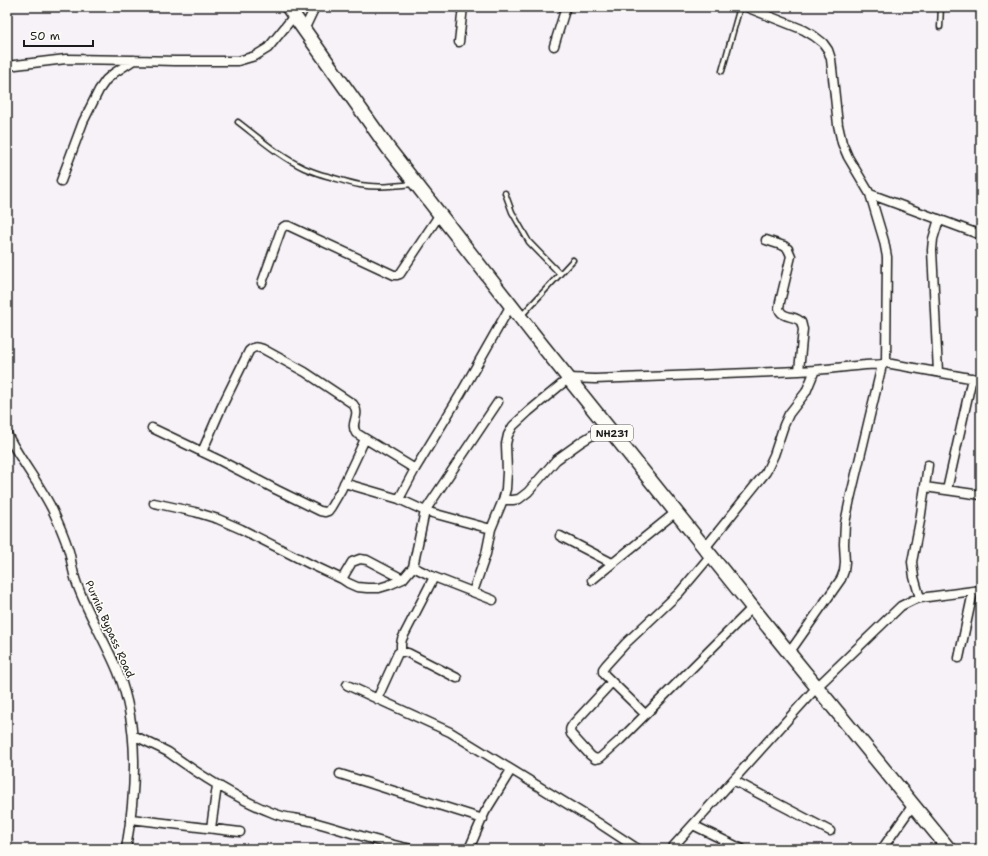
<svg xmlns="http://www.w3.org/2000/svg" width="988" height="856" font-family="'Shantell Sans',sans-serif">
	<rect width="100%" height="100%" fill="#f7f2f8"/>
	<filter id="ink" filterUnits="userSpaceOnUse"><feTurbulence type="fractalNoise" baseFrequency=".025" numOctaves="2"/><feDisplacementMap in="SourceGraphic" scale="8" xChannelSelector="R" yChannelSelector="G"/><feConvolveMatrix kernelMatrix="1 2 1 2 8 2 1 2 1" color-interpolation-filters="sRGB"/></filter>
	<g filter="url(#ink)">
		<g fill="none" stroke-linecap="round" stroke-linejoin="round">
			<defs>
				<path id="service" d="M940,27L941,7
					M722,71L740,7
					M238,122C259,138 280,157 304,168C311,171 319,174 327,176C338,179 349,183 360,185C377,188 395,186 412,184
					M505,193L512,212L529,242L560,274
					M522,315L573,260"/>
				<path id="minor" d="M746,7L804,30L814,36L823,43L828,50L831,59L838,125L842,143L848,157L870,194L884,241L887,257L886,363
					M304,30L315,7
					M459,42L463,7
					M554,46L566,7
					M7,66L66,59L134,60L175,61H238L255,56L268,48L294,16
					M61,181L83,122L99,90L106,80L114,73L134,60
					M870,194L981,235
					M766,240L784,246L788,249L791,256L780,302C780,304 779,306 779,308C781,319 796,315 801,322C802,324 802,327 803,329L799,371
					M262,283L281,230C283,227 284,225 289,226L394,275H397L400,274L440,214
					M938,372L932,250L933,239L939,219
					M152,428L219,460L277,490L320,511L325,512L328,511L331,507L341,490L365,439
					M7,434C20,460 39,483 52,509C59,524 66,539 70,555C72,565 73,574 77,584C88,615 106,642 118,672C140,728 136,791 126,849
					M202,452L222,406L249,351C254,346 257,347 263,349L305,372L353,404C362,416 349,422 356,433L415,469
					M344,483L399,499L425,511L491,529
					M925,487L981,495
					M947,490L972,378
					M399,499L415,469L460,395L511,305
					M503,500H513L519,499L528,492L556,460L581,442L607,426
					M154,503L195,512L218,519L241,529L310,564L342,579L348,583L357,587L367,588H379L389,585L403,579L413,567L425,511L498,402
					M560,536L612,563
					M705,548L766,472L774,455L784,425L789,414L806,392L815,370
					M413,567L434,577L493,600
					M342,579L352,562L360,559L367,560L403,579
					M592,580L676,512
					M473,592L486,554L491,529L503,500L506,489L507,472L506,444L508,435L513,426L528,412L569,378L595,379L799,371C821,370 843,367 865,365C872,364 879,366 886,363L981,380
					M920,598L914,577L912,562L920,521L928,465
					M401,651V644L402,639L434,577
					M789,653L841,579L844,571L845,562L844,544L845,523L850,499L882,365
					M959,658L973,592
					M612,682L574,723C571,727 569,729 571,734L590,755L595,759L600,758L620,740L753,607
					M347,685L450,732L600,824L638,849
					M377,699L398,653L401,651L408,653L457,678
					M645,714L605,675L603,672V669L606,665L626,643L679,593L711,555
					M133,735L160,748L168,752C201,776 235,798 273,813C286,819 300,818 314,822C346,831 378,842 411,849
					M340,774L483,819
					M733,780L830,831
					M131,819L240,832
					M693,825L742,849
					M211,828L217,786
					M469,849L485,812L511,770
					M671,849L817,687L901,606L913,600L920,598L981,590
					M882,849L913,805
					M980,849L981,846"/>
				<path id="trunk" d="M288,7L388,148L541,344L789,653L949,849"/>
			</defs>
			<use href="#service" stroke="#1c1c1c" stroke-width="7"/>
			<use href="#minor" stroke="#1c1c1c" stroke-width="11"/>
			<use href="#trunk" stroke="#1c1c1c" stroke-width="16"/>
			<use href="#service" stroke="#fdfcf7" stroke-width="4"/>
			<use href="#minor" stroke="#fdfcf7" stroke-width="8"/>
			<use href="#trunk" stroke="#fdfcf7" stroke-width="13"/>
		</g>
	</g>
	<g text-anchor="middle" stroke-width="3.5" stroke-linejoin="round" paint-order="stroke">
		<rect fill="#fdfcf7" stroke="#605f5e" stroke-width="1" x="591" y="425" width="42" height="16" rx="3"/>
		<g font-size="10" font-weight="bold" fill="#1c1c1c">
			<text x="612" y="437">NH231</text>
		</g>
		<g font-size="11" fill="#1c1c1c" stroke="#fdfcf7">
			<text transform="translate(110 629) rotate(66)" y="4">Purnia Bypass Road</text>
		</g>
	</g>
	<rect width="988" height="856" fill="none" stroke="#fdfcf7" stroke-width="24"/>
	<rect x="12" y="12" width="964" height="832" fill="none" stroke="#1c1c1c" stroke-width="1.5" filter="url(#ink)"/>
	<path d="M24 40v6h69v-6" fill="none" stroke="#1c1c1c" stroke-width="2"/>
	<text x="30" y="40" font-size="12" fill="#1c1c1c" stroke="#fdfcf7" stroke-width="3" paint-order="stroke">50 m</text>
</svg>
